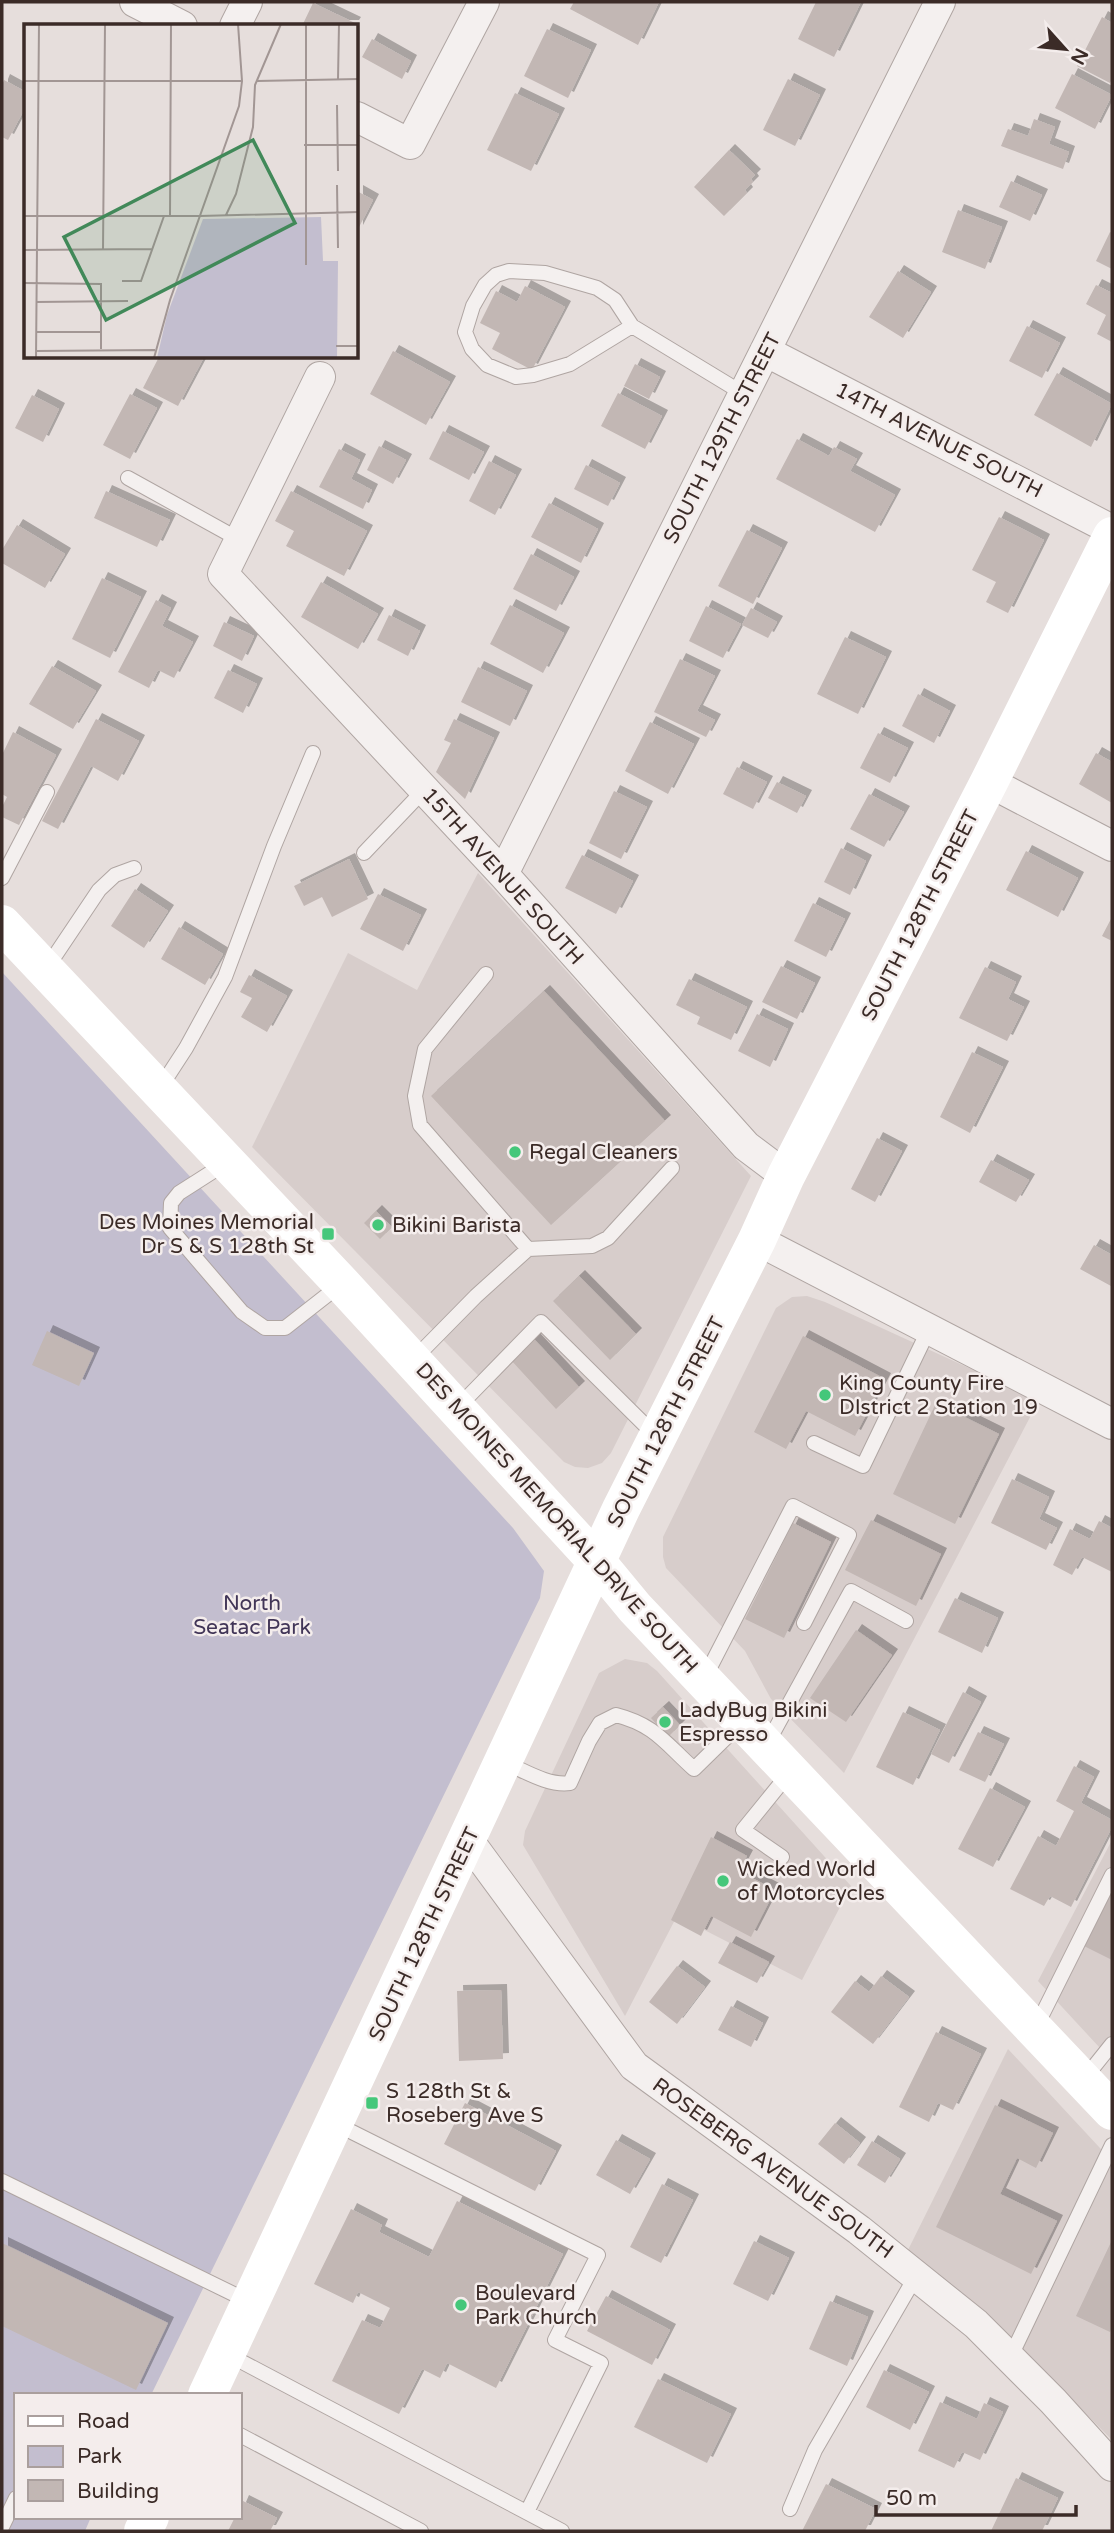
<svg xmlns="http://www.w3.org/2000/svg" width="1114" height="2533" font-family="'Varela Round',sans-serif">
	<defs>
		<filter id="shadow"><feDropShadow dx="6" dy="-6" stdDeviation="0" flood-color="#0004"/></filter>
	</defs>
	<rect width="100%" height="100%" fill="#e6dedc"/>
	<path fill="#d7cdcb" d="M478,873L751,1176L611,1453L602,1463L588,1468L575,1467L564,1462L252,1147L348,953L417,990Z
		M807,1296L825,1302L1039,1400L844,1773L771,1699L745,1651L666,1568L663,1557V1537L776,1308L792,1297Z
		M625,1659L647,1663L657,1671L851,1886L802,1980L677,1916L625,2016L523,1845L525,1831L599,1673Z
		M1112,1840V2061L1038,1981Z
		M1008,2049L1112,2161V2440L987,2314L908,2250Z"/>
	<path fill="#c3becf" d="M2,972L513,1528L544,1571L540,1598L151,2395H16V2517H91L85,2531H2Z"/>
	<path fill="#c2b7b4" filter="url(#shadow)" d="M574,2H659L638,45L570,9Z
		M816,2H861L834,57L798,39Z
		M313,3L355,23L353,26H302Z
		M1102,17L1112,23V79L1110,83L1077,66Z
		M547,29L591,50L568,98L524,76Z
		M372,39L411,61L402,79L362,57Z
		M1072,74L1112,95L1095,129L1055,108Z
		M788,79L820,95L795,146L763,130Z
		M4,80L26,92V106L8,140L2,137V85Z
		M515,93L559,114L531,171L487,150Z
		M1034,119L1055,127L1049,144L1069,152L1063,169L1001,146L1008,129L1028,136Z
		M729,150L755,175L751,179L753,182L745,190L747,193L724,216L694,187Z
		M1011,181L1042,195L1030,221L999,207Z
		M357,191L373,200L357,231Z
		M958,210L1002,227L985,269L942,252Z
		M1110,232L1112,233V269L1096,261Z
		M898,271L931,292L903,338L869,317Z
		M1096,285L1112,293V342L1097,334L1106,315L1086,304Z
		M525,286L565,307L532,370L492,349L500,333L480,323L496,291L517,302Z
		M1027,326L1060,343L1042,378L1009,361Z
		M393,351L450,382L426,425L370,394Z
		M159,357H204L178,406L143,388Z
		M635,364L660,377L649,399L624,386Z
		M1057,373L1112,404L1091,447L1034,415Z
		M618,393L662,416L645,449L601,426Z
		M130,394L157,408L130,459L103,445Z
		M32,395L59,409L43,442L15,428Z
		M443,431L484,452L469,480L429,459Z
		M797,439L829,456L834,447L857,459L850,471L895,495L875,532L776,479Z
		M379,446L406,460L393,484L367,470Z
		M339,449L360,460L351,479L372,490L363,509L319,487Z
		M489,461L516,475L495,515L469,501Z
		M586,465L620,483L608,506L574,489Z
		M106,491L170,520L157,547L94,518Z
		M291,491L367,531L344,576L286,546L294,531L275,521Z
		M549,503L598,529L581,563L531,537Z
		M999,517L1044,540L1008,613L986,602L996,582L972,570Z
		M17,525L65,554L45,588L2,563V550Z
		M747,530L782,548L753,604L718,586Z
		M531,554L574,577L556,611L513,589Z
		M102,578L141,597L110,658L72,639Z
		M321,582L378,614L358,649L301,617Z
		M156,600L171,608L162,626L193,642L174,678L158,670L149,688L118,672Z
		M510,605L564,633L543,673L490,644Z
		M706,606L741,624L723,658L689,641Z
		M751,608L777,622L768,638L742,625Z
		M389,615L420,631L408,656L377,640Z
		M224,622L254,636L242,661L213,646Z
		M845,637L886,657L858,714L817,694Z
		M680,659L715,676L697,711L715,720L706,737L654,712Z
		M52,666L96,691L73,729L29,704Z
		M478,667L527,691L510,726L461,702Z
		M228,670L257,684L243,713L214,698Z
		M918,694L950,711L934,743L902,726Z
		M96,719L139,741L118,781L91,766L58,829L42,821Z
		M454,719L494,738L465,799L436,772L451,743L444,740Z
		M650,722L694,744L668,794L625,771Z
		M13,732L56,755L19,825L2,817V807L7,797L2,794V755Z
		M878,733L908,748L890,783L860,768Z
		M1096,753L1112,762V803L1079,784Z
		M737,767L767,782L753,809L723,794Z
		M777,782L806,796L797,813L768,798Z
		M614,791L647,807L621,859L589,843Z
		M869,794L904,812L884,847L850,829Z
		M841,848L866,861L850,895L824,882Z
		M1026,851L1078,878L1058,917L1006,890Z
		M582,855L633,881L616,914L565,888Z
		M349,859L368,899L332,917L322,897L304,906L294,886Z
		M135,889L168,911L144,948L111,926Z
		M378,894L421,915L403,951L360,929Z
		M813,903L845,919L826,957L794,941Z
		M1112,917V941L1102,936Z
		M179,927L223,954L205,985L161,959Z
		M781,966L815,983L797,1019L762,1002Z
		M985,967L1016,982L1008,999L1024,1007L1007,1041L959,1018Z
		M249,975L287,996L267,1032L241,1017L252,998L240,992Z
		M689,979L747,1007L731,1040L697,1024L700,1017L676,1005Z
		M544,991L665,1121L551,1225L431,1096Z
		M757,1014L788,1029L770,1067L738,1051Z
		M972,1052L1003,1067L970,1133L940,1117Z
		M877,1138L902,1151L875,1202L851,1189Z
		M991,1160L1029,1180L1016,1202L979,1182Z
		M376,1211L392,1227L380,1239L364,1223Z
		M1094,1245L1112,1255L1111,1286L1080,1269Z
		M579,1276L636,1334L610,1360L553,1301Z
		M47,1331L94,1353L79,1386L32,1365Z
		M803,1336L885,1379L855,1436L806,1411L786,1449L754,1432Z
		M533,1338L579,1387L556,1409L510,1359Z
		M936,1403L999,1434L955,1524L893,1494Z
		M1012,1479L1049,1497L1039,1519L1057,1528L1046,1550L991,1523Z
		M871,1520L941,1554L916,1606L845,1570Z
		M1099,1521L1112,1528V1572L1082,1557L1072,1575L1053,1565L1070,1529L1090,1539Z
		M793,1523L831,1542L784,1638L745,1619Z
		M955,1598L998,1618L982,1653L938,1632Z
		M856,1630L892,1655L846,1722L810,1698Z
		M963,1692L981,1702L949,1763L931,1754Z
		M663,1707L680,1725L668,1737L651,1718Z
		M903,1712L940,1730L913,1785L876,1767Z
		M978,1732L1004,1744L985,1782L959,1770Z
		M1074,1766L1094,1777L1081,1803L1112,1820V1827L1071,1907L1050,1896L1044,1906L1010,1889L1038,1836L1056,1846L1074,1811L1056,1801Z
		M990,1788L1025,1807L993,1867L958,1849Z
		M711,1837L747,1856L739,1871L775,1890L751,1937L711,1916L701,1936L671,1920Z
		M1112,1878V1960L1080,1944Z
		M730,1942L769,1962L757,1983L718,1963Z
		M677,1966L705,1987L677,2024L649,2002Z
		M881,1976L909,1997L873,2044L831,2012L855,1981L869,1992Z
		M501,1990L503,2059L459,2061L457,1991Z
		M731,2006L763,2023L751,2047L718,2030Z
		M936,2032L981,2054L953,2110L938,2103L929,2122L899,2107Z
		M465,2103L556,2151L535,2191L444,2144Z
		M995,2105L1053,2133L1036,2168L1017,2158L1000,2194L1057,2221L1031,2274L936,2227Z
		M835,2123L860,2143L844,2164L818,2144Z
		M616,2140L650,2159L630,2194L596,2175Z
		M872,2141L900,2159L885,2183L857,2165Z
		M662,2184L693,2200L661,2263L630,2247Z
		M457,2201L563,2254L496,2388L447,2363L440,2378L422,2369L399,2414L332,2381L362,2320L380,2328L390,2308L358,2292L353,2303L314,2284L351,2209L382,2225L379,2232L429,2257Z
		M1112,2240V2327L1110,2332L1076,2316Z
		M754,2241L789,2258L768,2301L733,2284Z
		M2,2243L168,2323L136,2390L2,2326Z
		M606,2296L670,2330L652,2365L587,2331Z
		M830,2301L868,2317L847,2366L809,2349Z
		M884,2370L929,2392L910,2430L866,2407Z
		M658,2379L731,2414L707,2463L634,2427Z
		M940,2402L977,2419L984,2403L1003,2412L980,2460L962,2452L954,2468L918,2451Z
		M1016,2478L1058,2498L1042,2531H991Z
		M826,2484L876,2509L865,2531H802Z
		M243,2501L277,2518L270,2531H228L235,2517H240V2508Z"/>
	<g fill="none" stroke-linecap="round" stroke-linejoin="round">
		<defs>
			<path id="lane" d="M632,326L570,364L533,375L516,377L487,365L472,349L465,332L473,306L485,285L496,275L509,271L545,273L597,288L615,300L632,326L744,394
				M128,478L240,540
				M364,853L424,790
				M2,878L47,792
				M46,969L99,890L115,875L134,868
				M486,974L425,1049L415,1096L420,1125L528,1249L592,1246L608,1238L672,1168
				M160,1088L186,1048L225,977L274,846L313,753
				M226,1163L179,1193L171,1203L170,1228L242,1312L265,1328H285L340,1285
				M413,1360L476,1296L528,1249
				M458,1407L541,1322L656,1436
				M814,1443L863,1466L929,1329
				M704,1679L793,1506L849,1535L804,1623
				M767,1744L851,1591L906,1621
				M506,1763C525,1771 548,1786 570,1783L589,1741L600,1723L616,1715C655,1725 665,1743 694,1769L741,1723
				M782,1857L743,1830L790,1772
				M1036,2027L1112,1875
				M1084,2079L1112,2044
				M336,2124L598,2255L555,2340L601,2363L527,2512
				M2,2181L250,2302
				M227,2354L562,2531
				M1010,2358L1112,2145
				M240,2435L421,2531
				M790,2509L815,2450L916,2276
				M2,2527L16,2498"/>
			<path id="street" d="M135,2L182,26
				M235,26L247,2
				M357,117L410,144L484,2
				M765,351L1112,530
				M320,377L223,574L503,874L746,1146L786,1176
				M989,782L1112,846
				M503,874L940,2
				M757,1240L1112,1424
				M468,1840L634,2066L859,2230L976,2324L1053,2401L1112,2466"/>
		</defs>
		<use href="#lane" stroke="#afa5a2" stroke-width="16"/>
		<use href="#street" stroke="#afa5a2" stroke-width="32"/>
		<use href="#lane" stroke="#f4f0ef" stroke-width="14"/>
		<use href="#street" stroke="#f4f0ef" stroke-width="30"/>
		<path stroke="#fff" stroke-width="38" d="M2,924L342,1284L597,1562L635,1608L1112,2111
			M207,2395L621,1509L757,1240L786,1176L989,782L1112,536
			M143,2531L150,2517"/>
	</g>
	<g fill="#45c77a" stroke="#f4edec" stroke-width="2.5">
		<circle cx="515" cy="1152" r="7"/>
		<circle cx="378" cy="1225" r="7"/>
		<rect x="321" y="1227" width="14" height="14" rx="3.5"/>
		<circle cx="825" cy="1395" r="7"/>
		<circle cx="665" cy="1722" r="7"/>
		<circle cx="723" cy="1881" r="7"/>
		<rect x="365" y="2096" width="14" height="14" rx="3.5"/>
		<circle cx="461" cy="2305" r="7"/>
	</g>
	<g text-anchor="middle" stroke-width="5" stroke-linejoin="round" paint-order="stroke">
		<g font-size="21" fill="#3b2b27" stroke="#f4edec">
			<text transform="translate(722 438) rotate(-63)" y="7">SOUTH 129TH STREET</text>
			<text transform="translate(939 440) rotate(27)" y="7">14TH AVENUE SOUTH</text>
			<text transform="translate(503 876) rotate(48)" y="7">15TH AVENUE SOUTH</text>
			<text transform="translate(920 915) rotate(-63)" y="7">SOUTH 128TH STREET</text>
			<text transform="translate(666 1422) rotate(-63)" y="7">SOUTH 128TH STREET</text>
			<text transform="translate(557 1518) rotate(48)" y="7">DES MOINES MEMORIAL DRIVE SOUTH</text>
			<text transform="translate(424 1934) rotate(-65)" y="7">SOUTH 128TH STREET</text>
			<text transform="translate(773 2168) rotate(36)" y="7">ROSEBERG AVENUE SOUTH</text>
		</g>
		<g font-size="21" fill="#3b2b27" stroke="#f4edec" text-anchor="start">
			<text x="529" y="1159">Regal Cleaners</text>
			<text x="314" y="1229" text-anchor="end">Des Moines Memorial<tspan x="314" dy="24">Dr S &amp; S 128th St</tspan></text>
			<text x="392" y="1232">Bikini Barista</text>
			<text x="839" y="1390">King County Fire<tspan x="839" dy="24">DIstrict 2 Station 19</tspan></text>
			<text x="679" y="1717">LadyBug Bikini<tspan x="679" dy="24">Espresso</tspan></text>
			<text x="737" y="1876">Wicked World<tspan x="737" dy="24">of Motorcycles</tspan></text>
			<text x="386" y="2098">S 128th St &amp;<tspan x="386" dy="24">Roseberg Ave S</tspan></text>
			<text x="475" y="2300">Boulevard<tspan x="475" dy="24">Park Church</tspan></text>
		</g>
		<g font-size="21" fill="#413557" stroke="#f4edec">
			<text x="252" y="1610">North<tspan x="252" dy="24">Seatac Park</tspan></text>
		</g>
	</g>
	<g transform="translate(24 24)">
		<rect width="334" height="334" fill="#e6dedc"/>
		<path d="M297,193L299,237H314L313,334H133L143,291L179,195Z" fill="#c3becf"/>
		<path fill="none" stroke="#a29694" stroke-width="2" d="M282,0V241M314,55L315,0M0,57H218M233,57L335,55M313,81L314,147M280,121H335M313,161L314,224M202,191L212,170L229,103L231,61L257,0M0,192H176M146,192L147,0M176,192L335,188M79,225L81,0M0,226L128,225M98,257H117L140,192M0,259L77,260V325M12,278L104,277M12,308H77M312,322H335M12,327L131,326M12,334L15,0M130,334L146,276L215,82L218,57L214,0"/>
		<path fill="#418959" fill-opacity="0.15" stroke="#418959" stroke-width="3.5" d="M229,116L271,199L82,296L40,213Z"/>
		<rect width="334" height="334" fill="none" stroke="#3b2b27" stroke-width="3.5"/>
	</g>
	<rect width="1114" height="2533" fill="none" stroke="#3b2b27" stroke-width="7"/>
	<rect x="14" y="2393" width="228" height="126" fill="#f4edec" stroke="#aa9f9d" stroke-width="2"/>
	<rect x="28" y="2416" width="35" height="10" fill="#ffffff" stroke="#aa9f9d" stroke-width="2"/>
	<text x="77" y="2428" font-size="21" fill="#3b2b27">Road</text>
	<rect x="28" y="2446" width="35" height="21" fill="#c3becf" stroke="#aa9f9d" stroke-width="2"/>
	<text x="77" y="2463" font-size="21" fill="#3b2b27">Park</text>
	<rect x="28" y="2480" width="35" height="21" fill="#c2b7b4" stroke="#aa9f9d" stroke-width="2"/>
	<text x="77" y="2498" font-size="21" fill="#3b2b27">Building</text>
	<g transform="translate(1065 49) rotate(117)" stroke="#f4edec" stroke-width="5" paint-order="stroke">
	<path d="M0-5L12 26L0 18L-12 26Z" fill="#3b2b27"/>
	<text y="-10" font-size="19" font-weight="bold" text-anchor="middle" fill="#3b2b27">N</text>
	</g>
	<path d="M876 2505v10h200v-10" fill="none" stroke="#3b2b27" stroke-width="3.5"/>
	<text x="886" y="2505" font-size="21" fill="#3b2b27" stroke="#f4edec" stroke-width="5" paint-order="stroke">50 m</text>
</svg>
